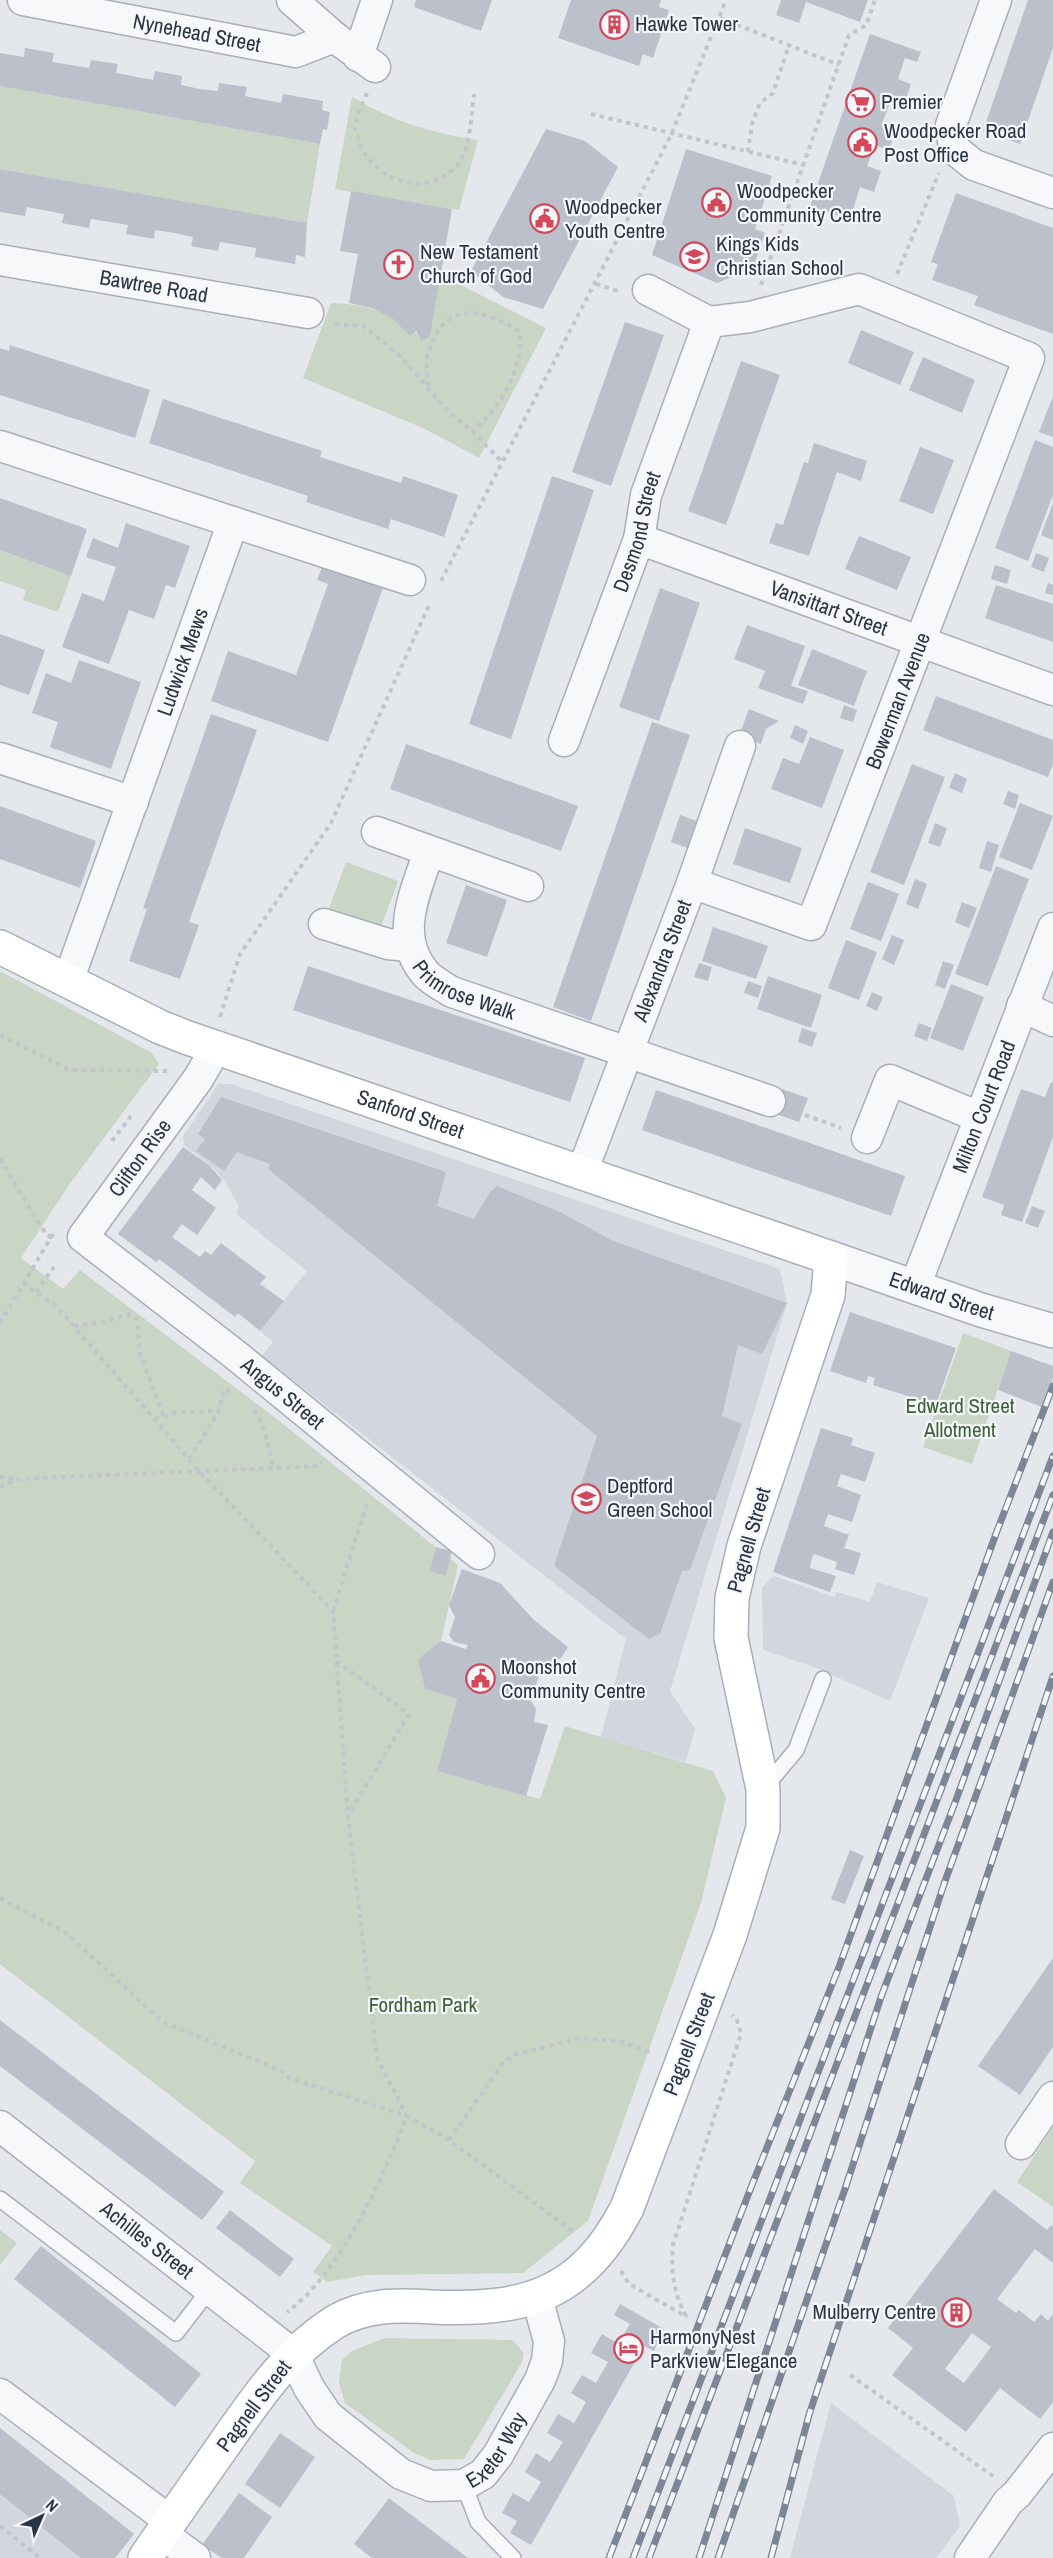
<svg xmlns="http://www.w3.org/2000/svg" width="1053" height="2558" font-family="'Archivo Narrow',sans-serif">
	<rect width="100%" height="100%" fill="#e4e7ec"/>
	<path fill="#d2d6de" d="M218,1084H231L780,1269L787,1303L670,1691L695,1729L686,1762L601,1737L626,1639L262,1356L273,1342L260,1331L307,1271L236,1214L239,1206L224,1180L211,1166L184,1145L183,1136Z
		M774,1576L834,1597L837,1592L870,1602L877,1582L929,1598L890,1701L817,1668L763,1650L762,1587Z
		M831,2403L954,2496L960,2526L936,2558H790Z
		M0,2428L134,2534L115,2558H0Z"/>
	<path fill="#c9d6c5" d="M0,86L320,144L307,223L0,169Z
		M352,97C392,121 432,133 478,140L459,210L335,189Z
		M441,275L546,328L479,458L423,428L303,378L331,303C362,303 403,314 422,340Z
		M0,550L71,576L58,612L23,600L26,590L0,581Z
		M346,862L398,881L381,927L329,908Z
		M0,971L152,1053L159,1064L69,1185L21,1258L63,1289L80,1270L278,1420L458,1565L441,1641L419,1659L425,1689L457,1699L437,1771L540,1799L565,1726L713,1771L726,1798L701,1903L588,2221L523,2273L366,2275L327,2282L313,2272L332,2246L240,2183L255,2161L0,1964Z
		M963,1333L1011,1351L972,1464L923,1447Z
		M1053,2127V2207L1017,2182Z
		M0,2230L17,2243L0,2265Z
		M385,2338L513,2340L524,2354L521,2364L464,2459L430,2460L414,2453L345,2403L339,2383L342,2360L352,2351Z"/>
	<path fill="#bbc0ca" fill-rule="evenodd" d="M416,0H492L481,31L414,7Z
		M571,0H661L659,7L669,10L653,58L643,54L639,66L558,38Z
		M781,0H868L860,22L806,2L799,23L776,15Z
		M1028,0H1053V48L1020,144L983,131Z
		M870,34L921,52L917,62L905,58L898,79L911,84L904,104L891,100L882,124L896,129L889,150L875,145L867,166L881,171L874,192L860,187L853,210L866,214L862,224L810,206Z
		M25,48L54,53L52,62L89,68L91,60L118,64L116,73L153,80L155,71L182,76L181,85L200,89L218,91L219,83L247,87L245,96L281,103L283,94L323,101L322,110L330,112L327,130L323,129L320,144L0,86V53L24,57Z
		M546,129L585,141L618,167L543,309L503,297L471,271Z
		M686,149L772,176L755,229L765,233L752,271L738,267L734,276L717,283L652,255Z
		M0,169L307,223L305,257L296,255L295,264L255,257L256,248L220,242L218,251L191,246L193,237L175,233L155,230L154,239L126,234L128,225L91,219L89,228L62,223L64,214L27,207L25,216L0,212Z
		M351,191L452,209L430,336L422,341L416,331L410,336L392,318L372,308L349,303L358,254L340,251Z
		M956,193L1053,228V334L974,305L978,296L932,280L938,264L931,262Z
		M625,322L664,335L611,486L572,472Z
		M861,330L914,352L900,385L848,363Z
		M10,345L150,390L135,438L0,395V348L9,351Z
		M923,357L975,380L962,413L909,390Z
		M741,361L780,375L726,525L688,511Z
		M1053,396V437L1039,432Z
		M163,399L322,451L320,457L401,483L403,476L458,495L444,537L391,519L388,529L306,502L308,496L149,443Z
		M1035,440L1053,447V495L1028,561L995,548Z
		M814,443L867,461L861,481L837,472L809,556L769,543L776,523L783,525L804,462L808,463Z
		M920,447L954,460L933,514L899,501Z
		M552,476L594,490L511,739L469,724Z
		M0,498L87,529L71,576L0,550Z
		M1053,503V540L1041,535Z
		M126,523L190,546L175,588L166,585L154,619L129,610L109,664L62,647L82,593L104,601L116,567L86,557L93,538L118,548Z
		M859,536L911,557L897,590L845,569Z
		M1036,553L1049,558L1044,572L1031,567Z
		M995,565L1011,570L1007,584L991,579Z
		M322,567L383,588L328,742L211,701L228,651L296,675L328,584L317,580Z
		M1048,583L1053,585V595L1045,593Z
		M996,585L1053,604V642L985,618Z
		M660,588L700,603L659,721L619,707Z
		M747,625L805,646L791,686L808,691L803,704L758,688L765,671L734,659Z
		M0,634L45,650L29,695L0,685Z
		M812,649L867,671L854,706L798,685Z
		M79,660L141,682L111,769L50,747L58,722L32,713L46,673L71,683Z
		M936,696L1053,740V764L1048,777L923,730Z
		M844,705L857,710L853,722L840,718Z
		M749,709L779,721L766,729L761,744L739,736Z
		M211,714L257,730L189,922L199,925L180,979L129,961L147,909L143,908Z
		M652,722L690,735L591,1021L553,1007Z
		M795,725L808,731L803,744L790,738Z
		M810,737L844,750L822,808L771,789L783,758L799,764Z
		M406,744L578,806L561,851L390,789Z
		M912,764L945,777L904,885L870,872Z
		M955,773L967,779L962,793L949,788Z
		M1008,791L1019,795L1015,809L1003,804Z
		M1020,803L1053,816L1032,870L999,857Z
		M0,806L96,841L80,888L0,859Z
		M680,815L702,823L693,850L671,842Z
		M935,823L947,828L940,847L928,843Z
		M745,828L802,848L790,883L733,864Z
		M987,841L999,845L991,872L979,868Z
		M996,866L1029,879L988,986L955,974Z
		M915,879L927,884L918,909L906,904Z
		M868,882L899,894L881,941L850,929Z
		M466,885L507,900L487,957L446,943Z
		M962,902L977,908L969,928L955,922Z
		M713,927L768,946L756,979L702,961Z
		M892,935L904,940L894,965L882,959Z
		M846,940L877,952L859,1000L828,988Z
		M943,961L954,965L945,989L935,985Z
		M699,963L712,967L708,981L694,977Z
		M308,966L585,1058L570,1102L293,1010Z
		M768,976L822,995L811,1028L757,1009Z
		M748,981L762,986L758,998L744,993Z
		M951,984L984,997L963,1051L930,1038Z
		M872,992L883,997L877,1011L866,1006Z
		M919,1023L932,1028L927,1041L914,1036Z
		M802,1028L817,1033L812,1047L798,1042Z
		M1051,1082L1053,1083V1137L1022,1222L1001,1215L1004,1205L982,1197L1021,1089L1045,1097Z
		M782,1089L808,1098L799,1122L773,1113Z
		M656,1090L905,1176L891,1216L642,1130Z
		M221,1097L446,1172L437,1206L474,1219L490,1192L497,1186L562,1213L613,1241L787,1303L762,1354L738,1345L722,1416L742,1424L690,1570L682,1571L660,1634L649,1639L554,1566L597,1436L268,1169L270,1164L237,1152L224,1171L196,1151L205,1139L198,1134Z
		M183,1147L209,1165L222,1180L215,1190L201,1177L192,1190L216,1208L197,1235L182,1224L172,1237L200,1257L205,1251L211,1255L221,1243L266,1277L260,1284L284,1301L260,1331L238,1313L235,1317L159,1259L156,1262L118,1234Z
		M1032,1206L1045,1211L1038,1228L1025,1223Z
		M850,1312L956,1348L936,1405L873,1385L875,1378L868,1376L866,1383L830,1371Z
		M1011,1351L1053,1366V1378L1042,1407L998,1390Z
		M821,1428L853,1438L851,1445L875,1453L865,1482L841,1474L837,1486L861,1495L852,1522L828,1514L824,1526L849,1535L844,1548L861,1553L854,1575L835,1569L837,1562L814,1554L811,1561L810,1568L836,1576L830,1592L773,1572Z
		M436,1547L452,1551L446,1576L430,1571Z
		M462,1569L500,1583L534,1620L568,1647L561,1658L541,1669L531,1701L536,1709L534,1722L548,1725L526,1796L437,1771L457,1699L425,1689L418,1659L441,1641L466,1649L468,1645L454,1642L449,1635L455,1617L449,1605Z
		M850,1850L864,1856L845,1904L831,1899Z
		M1053,1958V2047L1020,2095L978,2066Z
		M0,2020L224,2192L202,2220L0,2066Z
		M994,2189L1047,2230L1051,2225L1053,2227V2263L1035,2249L997,2299L1016,2313L1019,2310L1034,2322L1041,2314L1048,2321L1053,2314V2402L1040,2419L1000,2388L966,2432L892,2375L913,2348L888,2328ZM972,2333L991,2347L964,2383L945,2369Z
		M230,2210L294,2259L280,2277L216,2228Z
		M41,2246L201,2374L175,2407L14,2279Z
		M620,2304L664,2329L654,2351L644,2346L531,2545L510,2533L517,2521L502,2513L513,2493L529,2502L541,2482L525,2472L536,2453L550,2462L563,2442L547,2433L558,2414L574,2423L586,2402L571,2393L582,2375L596,2383L608,2362L591,2353L602,2334L619,2344L624,2334L630,2324L614,2315Z
		M0,2428L134,2534L115,2558H81L0,2494Z
		M280,2433L315,2457L280,2508L245,2484Z
		M239,2493L272,2517L244,2558H222L202,2545Z
		M389,2498L468,2558H372L354,2544Z"/>
	<g fill="none" stroke-linecap="round" stroke-linejoin="round">
		<defs>
			<path id="service" d="M765,1787L796,1750L823,1679
				M0,2199L176,2333L210,2289
				M464,2485L478,2522L513,2558"/>
			<g id="minor">
				<path id="s1" d="M23,0L296,52L334,37"/>
				<path d="M292,0L334,37L375,67"/>
				<path d="M996,0L951,125L954,149L974,165L1053,193"/>
				<path d="M358,56L377,0"/>
				<path id="s2" d="M0,260L308,313"/>
				<path d="M648,290L709,322L750,317L859,289L1029,358L811,925L692,883"/>
				<path d="M0,446L410,580"/>
				<path id="s3" d="M639,539L1053,690"/>
				<path id="s4" d="M564,741L639,539L646,495L709,322"/>
				<path d="M0,758L133,802"/>
				<path d="M377,832L528,886"/>
				<path id="s5" d="M429,851C416,892 393,935 425,973C432,981 444,987 452,992L770,1101"/>
				<path d="M324,924L388,944L409,946"/>
				<path id="s6" d="M68,981L233,522"/>
				<path d="M1022,1006L1053,1021"/>
				<path id="s7" d="M211,1045L208,1062L198,1079L83,1237L233,1353L479,1554"/>
				<path d="M867,1138L890,1080L979,1117"/>
				<path id="s8" d="M582,1172L692,883L740,746"/>
				<path id="s9" d="M915,1286L1053,928"/>
				<path id="s10" d="M0,2126L293,2354L309,2388L328,2416L401,2474L431,2486L464,2485L483,2474L498,2455L540,2380L547,2361L549,2341L537,2298"/>
				<path d="M1021,2144L1053,2097"/>
				<path d="M0,2394L170,2521"/>
				<path d="M162,2534L195,2558"/>
				<path d="M970,2558L1008,2502L1017,2494L1053,2448"/>
			</g>
			<g id="tertiary">
				<path id="s11" d="M831,1258L981,1310L1053,1331"/>
			</g>
			<g id="secondary">
				<path id="s12" d="M0,947L160,1027L188,1038L831,1258L828,1295L744,1546L732,1598L731,1638L763,1789V1828L730,1935L627,2208C582,2295 526,2311 432,2307C399,2305 365,2304 335,2322C286,2353 256,2399 223,2446C197,2483 171,2520 145,2558"/>
			</g>
		</defs>
		<use href="#service" stroke="#a9aeb7" stroke-width="18"/>
		<use href="#minor" stroke="#a9aeb7" stroke-width="33"/>
		<use href="#tertiary" stroke="#a9aeb7" stroke-width="36"/>
		<use href="#secondary" stroke="#a9aeb7" stroke-width="36"/>
		<path stroke="#c2c5cb" stroke-width="4" stroke-dasharray="4.5 4.5" stroke-linecap="butt" d="M720,18L839,65
			M367,93C363,103 356,116 355,128C355,132 358,137 359,141C371,179 423,199 455,168C471,152 471,115 474,94
			M591,114L804,165
			M748,152L752,124L760,103L773,93L789,45
			M897,274L939,173
			M596,284L621,292
			M761,285L849,35L866,25L875,0
			M335,324L363,326L399,355L449,412L472,431L503,463
			M428,386C428,377 426,367 427,358C427,352 431,346 433,341C450,299 489,312 519,331C525,367 500,409 472,431
			M441,581L671,135L726,0
			M220,1017L240,954L331,823L430,603
			M0,1035L69,1070L167,1071
			M805,1115L841,1128
			M112,1141L131,1116
			M0,1159L45,1233L52,1238
			M23,1283L58,1308L200,1472L333,1611L348,1817L377,2058L407,2116C384,2176 340,2274 287,2312
			M36,1292L54,1267
			M0,1323L53,1234
			M74,1326L104,1322L128,1314L137,1319L140,1353L164,1417
			M254,1410C266,1427 269,1449 273,1469
			M155,1419L178,1412L219,1411
			M189,1459L218,1413L224,1389L230,1391
			M0,1477L17,1479
			M0,1487L18,1479L319,1466L322,1462
			M333,1611L368,1500
			M336,1661L409,1714L348,1816
			M0,1898L66,1933L163,2022L282,2071L289,2078L407,2116L449,2140L575,2233
			M449,2140L503,2063L513,2055L580,2038L623,2042L653,2053
			M621,2271L629,2284L687,2317
			M686,2316C673,2293 671,2270 673,2245L741,2034L737,2020L732,2015
			M850,2375L994,2477
			M0,2526L40,2558"/>
		<use href="#service" stroke="#f7f8fa" stroke-width="15"/>
		<use href="#minor" stroke="#f7f8fa" stroke-width="30"/>
		<use href="#tertiary" stroke="#f7f8fa" stroke-width="33"/>
		<use href="#secondary" stroke="#fff" stroke-width="33"/>
		<defs>
			<path id="rail" d="M609,2558L750,2190L839,1967L997,1531L1053,1386
				M633,2558L1053,1456
				M649,2558L1053,1495
				M699,2558L881,1997L956,1800L1053,1532
				M718,2558L846,2186L944,1884L1053,1582
				M771,2558L809,2415L1053,1676"/>
		</defs>
		<use href="#rail" stroke="#7d8696" stroke-width="7"/>
		<use href="#rail" stroke="#f4f6f9" stroke-width="4.5" stroke-dasharray="14" stroke-linecap="butt"/>
	</g>
	<defs>
		<symbol id="building-ring" viewBox="-11 -11 22 22"><circle r="9.5" fill="#f4f6f9" stroke="#d1495b" stroke-width="1.5"/><path d="M-4-6H4V6H1V3H-1V6H-4ZM-2.5-4.3h1.7v1.8h-1.7ZM.8-4.3h1.7v1.8H.8ZM-2.5-1h1.7V.8h-1.7ZM.8-1h1.7V.8H.8Z" fill="#d1495b"/></symbol>
		<symbol id="supermarket-ring" viewBox="-11 -11 22 22"><circle r="9.5" fill="#f4f6f9" stroke="#d1495b" stroke-width="1.5"/><path d="M-6-5.5h2.5l.6 2H6L4.5 2H-2.5L-4.4-4H-6ZM-1.5 3.2a1.3 1.3 0 1 0 .1 0ZM3 3.2a1.3 1.3 0 1 0 .1 0Z" fill="#d1495b"/></symbol>
		<symbol id="civic-ring" viewBox="-11 -11 22 22"><circle r="9.5" fill="#f4f6f9" stroke="#d1495b" stroke-width="1.5"/><path d="M-.6-6.5H3V-4.5H.6V-3L4-1V1h2V6H-6V1h2V-1L-.6-3ZM-1.2 2.5V6h2.4V2.5Z" fill="#d1495b"/></symbol>
		<symbol id="school-ring" viewBox="-11 -11 22 22"><circle r="9.5" fill="#f4f6f9" stroke="#d1495b" stroke-width="1.5"/><path d="M0-5L7-2L0 1L-7-2ZM-4 1L0 2.5L4 1V4Q0 6-4 4Z" fill="#d1495b"/></symbol>
		<symbol id="church-ring" viewBox="-11 -11 22 22"><circle r="9.5" fill="#f4f6f9" stroke="#d1495b" stroke-width="1.5"/><path d="M-1.2-6h2.4v3.5h3.3v2.4h-3.3V6h-2.4V-.1h-3.3v-2.4h3.3Z" fill="#d1495b"/></symbol>
		<symbol id="hotel-ring" viewBox="-11 -11 22 22"><circle r="9.5" fill="#f4f6f9" stroke="#d1495b" stroke-width="1.5"/><path d="M-6-4.5h1.5V1H6V5H4.5V3h-9V5H-6ZM-4 0a1.8 1.8 0 1 1 3.6 0ZM.5 0V-2.5h3Q6-2.5 6 0Z" fill="#d1495b"/></symbol>
	</defs>
	<g fill-rule="evenodd">
		<use href="#building-ring" x="598" y="8" width="33" height="33"/>
		<use href="#supermarket-ring" x="844" y="86" width="33" height="33"/>
		<use href="#civic-ring" x="846" y="126" width="33" height="33"/>
		<use href="#civic-ring" x="700" y="186" width="33" height="33"/>
		<use href="#civic-ring" x="528" y="202" width="33" height="33"/>
		<use href="#school-ring" x="678" y="240" width="33" height="33"/>
		<use href="#church-ring" x="382" y="248" width="33" height="33"/>
		<use href="#school-ring" x="570" y="1482" width="33" height="33"/>
		<use href="#civic-ring" x="464" y="1662" width="33" height="33"/>
		<use href="#building-ring" x="940" y="2296" width="33" height="33"/>
		<use href="#hotel-ring" x="612" y="2332" width="33" height="33"/>
	</g>
	<g text-anchor="middle" stroke-width="4.5" stroke-linejoin="round" paint-order="stroke">
		<g font-size="21" fill="#2b3445" stroke="#f4f6f9" text-anchor="start">
			<text x="635" y="31">Hawke Tower</text>
			<text x="881" y="109">Premier</text>
			<text x="884" y="138">Woodpecker Road<tspan x="884" dy="24">Post Office</tspan></text>
			<text x="737" y="198">Woodpecker<tspan x="737" dy="24">Community Centre</tspan></text>
			<text x="565" y="214">Woodpecker<tspan x="565" dy="24">Youth Centre</tspan></text>
			<text x="716" y="251">Kings Kids<tspan x="716" dy="24">Christian School</tspan></text>
			<text x="420" y="259">New Testament<tspan x="420" dy="24">Church of God</tspan></text>
			<text x="607" y="1493">Deptford<tspan x="607" dy="24">Green School</tspan></text>
			<text x="501" y="1674">Moonshot<tspan x="501" dy="24">Community Centre</tspan></text>
			<text x="936" y="2319" text-anchor="end">Mulberry Centre</text>
			<text x="650" y="2344">HarmonyNest<tspan x="650" dy="24">Parkview Elegance</tspan></text>
		</g>
		<g font-size="21" fill="#2b3445" stroke="#f4f6f9">
			<text dy="7" stroke="none"><textPath href="#s1" startOffset="177">Nynehead Street</textPath></text>
			<text dy="7" stroke="none"><textPath href="#s2" startOffset="156">Bawtree Road</textPath></text>
			<text dy="7" stroke="none"><textPath href="#s4" startOffset="222">Desmond Street</textPath></text>
			<text dy="7" stroke="none"><textPath href="#s3" startOffset="202">Vansittart Street</textPath></text>
			<text dy="7" stroke="none"><textPath href="#s6" startOffset="339">Ludwick Mews</textPath></text>
			<text transform="translate(898 701) rotate(-69)" y="7">Bowerman Avenue</text>
			<text dy="7" stroke="none"><textPath href="#s8" startOffset="226">Alexandra Street</textPath></text>
			<text dy="7" stroke="none"><textPath href="#s5" startOffset="172">Primrose Walk</textPath></text>
			<text dy="7" stroke="none"><textPath href="#s9" startOffset="192">Milton Court Road</textPath></text>
			<text dy="7" stroke="none"><textPath href="#s12" startOffset="444">Sanford Street</textPath></text>
			<text transform="translate(140 1158) rotate(-54)" y="7">Clifton Rise</text>
			<text dy="7" stroke="none"><textPath href="#s11" startOffset="117">Edward Street</textPath></text>
			<text dy="7" stroke="none"><textPath href="#s7" startOffset="486">Angus Street</textPath></text>
			<text transform="translate(749 1540) rotate(-74)" y="7">Pagnell Street</text>
			<text transform="translate(689 2044) rotate(-69)" y="7">Pagnell Street</text>
			<text dy="7" stroke="none"><textPath href="#s10" startOffset="186">Achilles Street</textPath></text>
			<text transform="translate(254 2406) rotate(-53)" y="7">Pagnell Street</text>
			<text dy="7" stroke="none"><textPath href="#s10" startOffset="650">Exeter Way</textPath></text>
		</g>
		<g font-size="21" fill="#3f6138" stroke="#f4f6f9">
			<text x="960" y="1413">Edward Street<tspan x="960" dy="24">Allotment</tspan></text>
			<text x="423" y="2012">Fordham Park</text>
		</g>
	</g>
	<g transform="translate(42 2516) rotate(44)" stroke="#f4f6f9" stroke-width="4.5" paint-order="stroke">
	<path d="M0-4.5L10 22L0 15L-10 22Z" fill="#2b3445"/>
	<text y="-9" font-size="16" font-weight="bold" text-anchor="middle" fill="#2b3445">N</text>
	</g>
</svg>
